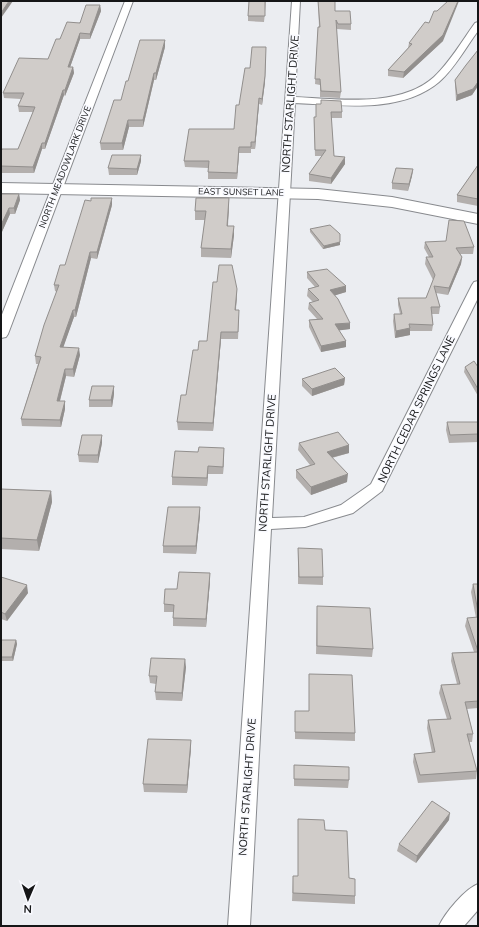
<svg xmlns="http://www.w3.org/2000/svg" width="479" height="927" font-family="Mulish,sans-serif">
	<rect width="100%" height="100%" fill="#ebedf1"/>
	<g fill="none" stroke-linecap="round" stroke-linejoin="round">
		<defs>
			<path id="street" d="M125,1H133L8,334L6,337L1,338V317Z
				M292,1H300L295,97C337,99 400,108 434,77C450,62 462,41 475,23L478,22V31C466,47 455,68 439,82C401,114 341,105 295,103L272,518L304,517L341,505L371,484L472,285L474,282L478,281V298L382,491L353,513L305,527L271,529L250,926H228Z
				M478,884V910L464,926H439C445,913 465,889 478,884Z"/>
			<path id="secondary" d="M1,183L318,189L392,197L478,214V224L392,207L318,199L1,193Z"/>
		</defs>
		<use href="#street" stroke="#888a8e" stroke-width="2"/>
		<use href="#secondary" stroke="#888a8e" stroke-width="2"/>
		<use href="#street" fill="#fff" fill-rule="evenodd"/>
		<use href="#secondary" fill="#fff" fill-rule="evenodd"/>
	</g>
	<path fill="#b3afad" d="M266,1L264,22L248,21V16Z
		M318,1H335V11L351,24V30L337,29L336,27L341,92L340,98L320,97V85L315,84L318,27H319Z
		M100,5L101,11L90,39H80L70,67H73L74,73L65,96L64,95L45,149H42L34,173H1V152L18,149L33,112H19L18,106L21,99L4,98L3,93L48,59L60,39Z
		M443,41L403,78L388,76V70L408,48L409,43Z
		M165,47L156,80H154L143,127H129L123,150H101L100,143L121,100Z
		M478,50V86L472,95L456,101L455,86V80Z
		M265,82L262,105L259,104L255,149H251V153H239L237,179H208V168L185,167L184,161L234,129L239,105Z
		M321,100L342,112V118H331L334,156L345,164L331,184L309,181V174L322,156H315L314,123V117H316V104H321Z
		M141,161L137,175H109L108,168Z
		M478,165V206L457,202V195Z
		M413,169L412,176L408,191L392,189V183Z
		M1,194H19L20,200L15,214H10L1,234Z
		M112,205L97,259L91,258L76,317H74L63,347L80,355L74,377L66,376L60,401H65V409L61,427L22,426L21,419L38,364H36L35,356L57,292L55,291L54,285L65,265Z
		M229,206L228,226L234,235L231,258L201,257V248L205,220H195V211Z
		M310,229L340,245L323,249L310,232Z
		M425,242L474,247L473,254H460L462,257L461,264L448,295L436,293L440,307L439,314H432L433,325L432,331H410V335L395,338L393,321L394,314H400L398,305V298H426L433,280L425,264L426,257H429L424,248Z
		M307,272L346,286V292L335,295L350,329L339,330L346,341V347L321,352L309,327V320L317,319L308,309L309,303L313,302L307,296L308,289L315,287L307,278Z
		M237,289L236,310L239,317L238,339H221L213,431L178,430L177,422L186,395L198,350L207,341Z
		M465,367H478V396L464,372Z
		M345,378L344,385L312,396L302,386V379Z
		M114,394L112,407H89V400Z
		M447,422H478V442L449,443L446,430Z
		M102,443L98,463L79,462L78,455Z
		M299,443L349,445V453L332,458L347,482L311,495L296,478V470L310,465L298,450Z
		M224,448L223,474H208L207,486L172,485V477L198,452Z
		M1,489L51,491L52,502L39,551L1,549Z
		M200,507V515L196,554L163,553V546Z
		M298,548L323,577V585L298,584Z
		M1,577L28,593L7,621L1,619Z
		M210,581L206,627L173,626V618L174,612H164V604L177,589Z
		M473,584H478V708L467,709L473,734L472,742H469L477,771L476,779L418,783L413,762L414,754L432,753L427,728L428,720L447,719L439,693L441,685L457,684L451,661L452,653L474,652L465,626L467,618H476L471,592Z
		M317,606L373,649L372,657L316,654Z
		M1,640H16L17,644L13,661H1Z
		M186,667L182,701L156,700L155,692L156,684L150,683L149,676Z
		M309,674L355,733V741L295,739V711H309Z
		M191,740V748L187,793L144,792L143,784Z
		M294,765L349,780L348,788L294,786Z
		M298,819L325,830L349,878L355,896V904L292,901L293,876H298Z
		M449,820L416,863L397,851L399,844Z"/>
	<path fill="#928f8d" d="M9,1H13L1,18V13Z
		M458,1H459L443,41L403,78L404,72Z
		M100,5L101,11L90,39V34Z
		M80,33V39L68,73V67Z
		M165,40V47L156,80V73Z
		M266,52L265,82L262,105V99Z
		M73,67L74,73L65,96V90Z
		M154,73V80L143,127V120Z
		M478,82V86L472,95L456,101L457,95Z
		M63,90L64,95L45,149V143Z
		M259,98V104L255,149V142Z
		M128,120L129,127L123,150L122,143Z
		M42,143V149L34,173L33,167Z
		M239,147V153L237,179V173Z
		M141,155V161L137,175V169Z
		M345,157V164L331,184V178Z
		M413,169L412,176L408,191L409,184Z
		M19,194L20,200L15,214L14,208Z
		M112,198V205L97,259V252Z
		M229,198V206L227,235V226Z
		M9,208L10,214L1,234V225Z
		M234,226V235L231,258V249Z
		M340,242V245L323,249L324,246Z
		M90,252L91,258L76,317L75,310Z
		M462,257L461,264L448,295L449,288Z
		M346,286V292L330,297V290Z
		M237,289V296L235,317V310Z
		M73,310L74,317L61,354L60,347Z
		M350,323V329L335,331V324Z
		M410,328V335L395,338L396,331Z
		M221,332V339L213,431V423Z
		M346,341V347L321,352V346Z
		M79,348L80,355L74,377L73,369Z
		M65,369L66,376L58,408L57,401Z
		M345,378L344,385L312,396V389Z
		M114,386V394L112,407L111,400Z
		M65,401V409L61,427L60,420Z
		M102,435V443L98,463V455Z
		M349,445V453L326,459L327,452Z
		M224,448V455L223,474V467Z
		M208,466V474L207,486V478Z
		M348,474L347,482L311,495V487Z
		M51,491L52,502L39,551L37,540Z
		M200,507V515L196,554V546Z
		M210,573V581L206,627V619Z
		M27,585L28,593L7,621L5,614Z
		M16,640L17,644L13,661L12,657Z
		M185,659L186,667L182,701V693Z
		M191,740V748L187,793V785Z
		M450,813L449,820L416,863L417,856Z"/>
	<path fill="#d0ccc9" stroke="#928f8d" d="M1,1H9L1,13Z
		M249,1H265V16H248Z
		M318,1H335V11H350L351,24H338L336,20L341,92L321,91L320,79H315L318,27H320Z
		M448,1H458L443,35L404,72L388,70L412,44L409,43L425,22L429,23L434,11H437Z
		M86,5H100L90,34L80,33L68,67H73L65,90H63L45,143H42L33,167L1,166V152L2,149H18L35,107L18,106L24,93H3L19,58L48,59L56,39H60L67,22L80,23Z
		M140,40H165L156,73H154L143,120H128L122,143H100L114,100H121L126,81H128Z
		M252,47H266L265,76L262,99L259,98L255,142H251V147H239L237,173L208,172L209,161H184L189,129H234L236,105H239L245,68H250Z
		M478,50V82L473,89L457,95L455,80L466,65Z
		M321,100L341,101L342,112H331L334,156L345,157L331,178L309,174L326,150H315L314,117H316V104H321Z
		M112,155H141L137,169L108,168Z
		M478,165V199L457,195Z
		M396,168L413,169L409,184L392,183Z
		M1,194H19L14,208H9L1,225Z
		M91,198H112L97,252H90L75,310H73L60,347L79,348L73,369H65L57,401H65L60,420L21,419L41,357L35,356L44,325L59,285H54L60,265H65L85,200L91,201Z
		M196,198H229L227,226H234L231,249L201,248L206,211H195Z
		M449,220L464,221L474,247L456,248L462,257L449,288L434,286L440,307H431L433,325L409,324L410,328L396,331L394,314H402L398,298H426L435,275L426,257H433L425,242L446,241Z
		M330,225L340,234V242L324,246L310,229Z
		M219,265H232L237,289L235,310H239L238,332H221L213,423L177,422L181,395H186L193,350H198L199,341H207L213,282H217Z
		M327,269L346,286L330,290L338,299L350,323L335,324L346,341L321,346L309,320L323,319L309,303L319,300L308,289L319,286L307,272Z
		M474,361L478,367V389L465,367Z
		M335,368L345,378L312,389L302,379Z
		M92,386H114L111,400H89Z
		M447,422H478V434L450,435Z
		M338,432L349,445L327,452L348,474L311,487L296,470L315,464L299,443Z
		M82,435H102L98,455H78Z
		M199,447L224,448L223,467L208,466L207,478L172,477L175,451L198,452Z
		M1,489L51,491L37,540L1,538Z
		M168,507H200L196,546H163Z
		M298,548L322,549L323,577H299Z
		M179,572L210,573L206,619L173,618L174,605L164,604L165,589H177Z
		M1,577L27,585L5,614L1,612Z
		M473,584H478V612Z
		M317,606L370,608L373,649L317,646Z
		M478,617V651L467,618Z
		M1,640H16L12,657H1Z
		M478,652V701L465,702L473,734H467L477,771L420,775L414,754L435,752L428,720L451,719L441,685L460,684L452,653Z
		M151,658L185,659L182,693L155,692L157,676H149Z
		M309,674L352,675L355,733L295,732V711H309Z
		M148,739L191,740L187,785L143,784Z
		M294,765L349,767V780L294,779Z
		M432,801L450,813L417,856L399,844Z
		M298,819L324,820L325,830L347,831L349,878L355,879V896L293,893V876H298Z"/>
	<g text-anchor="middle" stroke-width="3" stroke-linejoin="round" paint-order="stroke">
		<g font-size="9" fill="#151617" stroke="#f9faff">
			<text transform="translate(65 167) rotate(-69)" y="3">NORTH MEADOWLARK DRIVE</text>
			<text transform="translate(241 192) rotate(1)" y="3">EAST SUNSET LANE</text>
		</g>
		<g font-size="11" fill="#151617" stroke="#f9faff">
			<text transform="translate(290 104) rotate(-86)" y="4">NORTH STARLIGHT DRIVE</text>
			<text transform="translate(416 409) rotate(-64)" y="4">NORTH CEDAR SPRINGS LANE</text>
			<text transform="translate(267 463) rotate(-86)" y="4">NORTH STARLIGHT DRIVE</text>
			<text transform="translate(247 787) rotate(-86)" y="4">NORTH STARLIGHT DRIVE</text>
		</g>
	</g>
	<rect width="479" height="927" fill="none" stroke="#151617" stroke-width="4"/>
	<g transform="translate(28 899) rotate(182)" stroke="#f9faff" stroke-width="3" paint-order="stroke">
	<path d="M0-3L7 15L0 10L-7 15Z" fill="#151617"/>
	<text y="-6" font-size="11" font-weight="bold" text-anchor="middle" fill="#151617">N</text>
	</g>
</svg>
